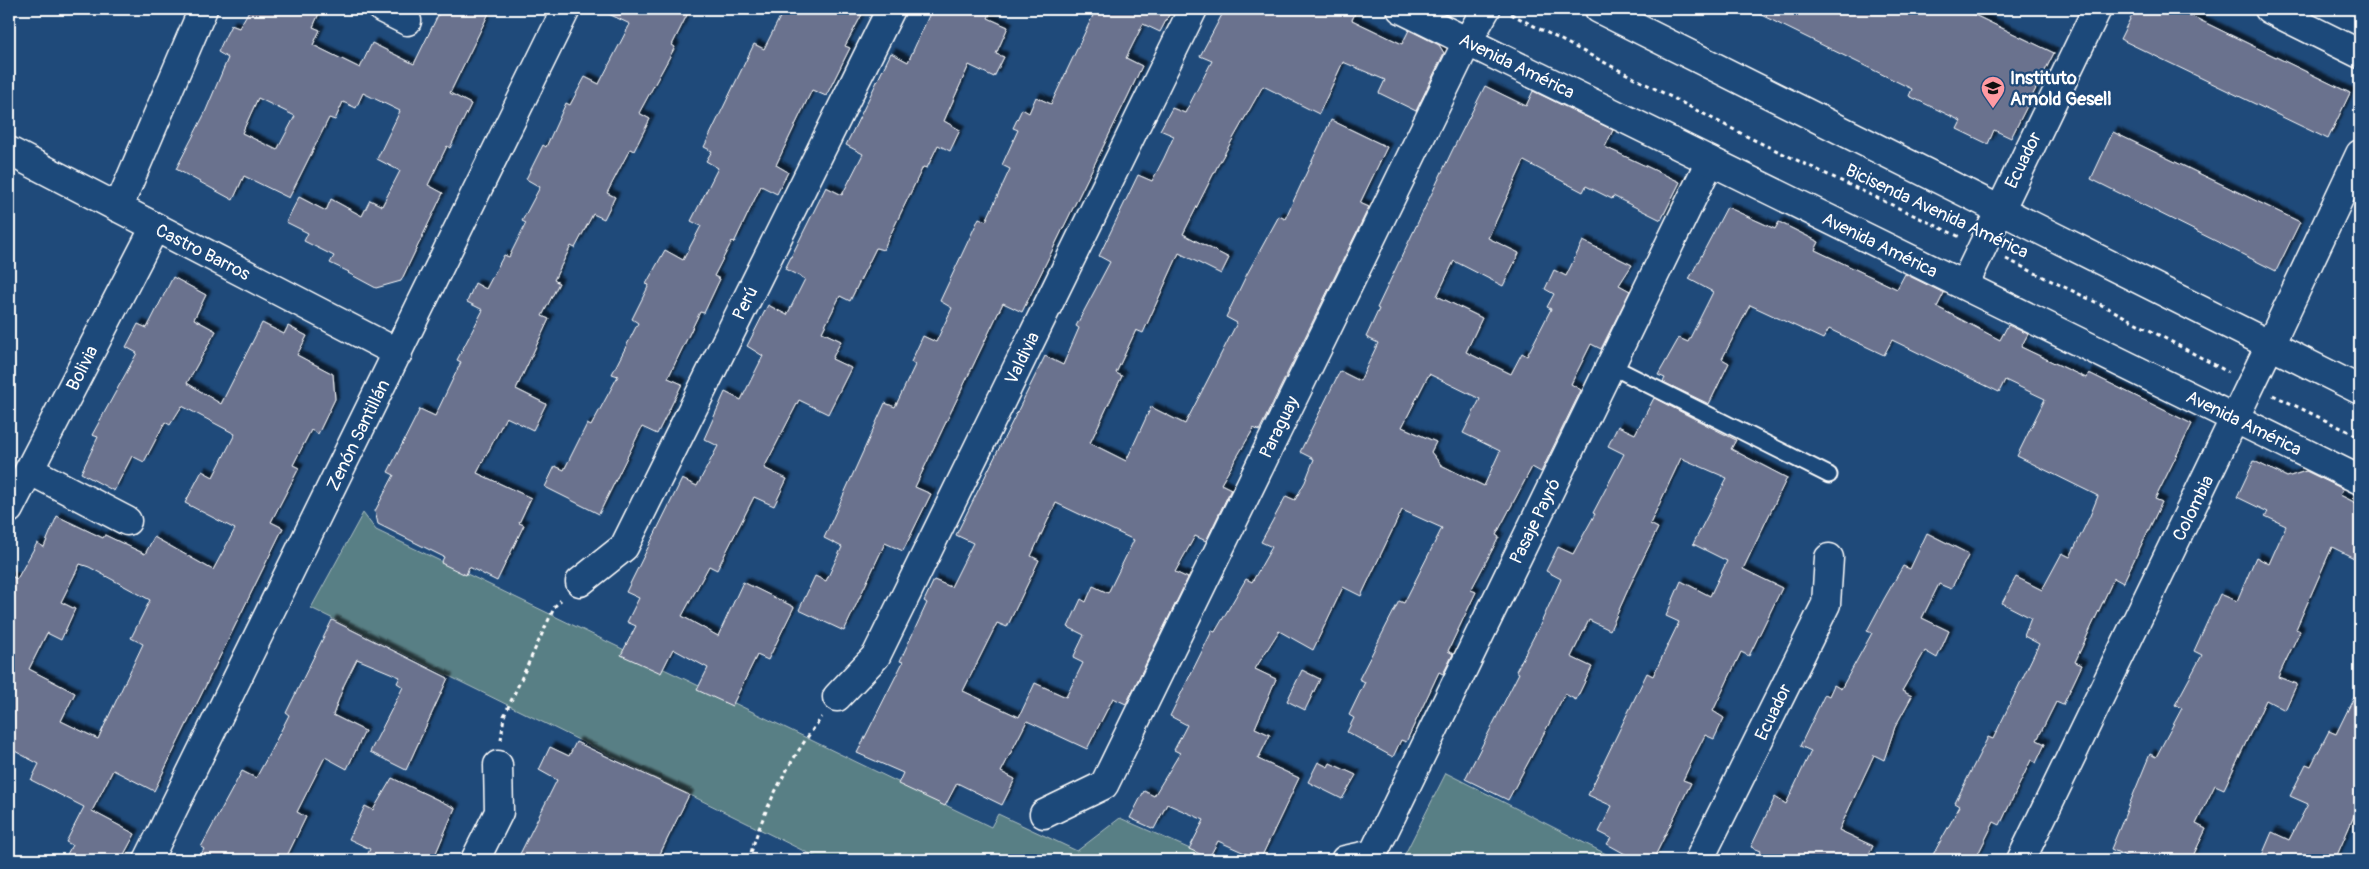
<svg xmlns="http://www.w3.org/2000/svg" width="2369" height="869" font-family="Pangolin,sans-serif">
	<defs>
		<filter id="shadow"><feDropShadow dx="4.5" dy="-4.5" stdDeviation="1" flood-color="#0009"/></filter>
	</defs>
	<rect width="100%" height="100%" fill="#1f4a7a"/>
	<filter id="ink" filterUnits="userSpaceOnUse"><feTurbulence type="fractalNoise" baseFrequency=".02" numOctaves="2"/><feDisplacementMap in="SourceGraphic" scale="10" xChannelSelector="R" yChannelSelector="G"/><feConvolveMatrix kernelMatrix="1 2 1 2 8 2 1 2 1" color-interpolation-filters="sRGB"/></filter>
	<g filter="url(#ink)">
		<path fill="#597f85" stroke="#acbfc2" d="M363,513L376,530L991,827L998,814L1077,851L1120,818L1215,860H822L311,608Z
			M1446,773L1618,860H1402Z"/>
		<path fill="#6a728e" stroke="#fff" fill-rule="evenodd" filter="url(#shadow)" d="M250,9H321L313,27L320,30L313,45L360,68L372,43L414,64L441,9H491L450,93L471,104L450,148L447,146L428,185L443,193L401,281L376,288L348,273L349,272L330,263L334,256L304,241L308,233L286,222L299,197L326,211L331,199L362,216L370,200L382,206L400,171L377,159L400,111L363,93L356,108L343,102L335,120L329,118L289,198L244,176L233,200L176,169L204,115L228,58L218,52L225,37L231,25L239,28ZM258,98L295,116L277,150L242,133Z
			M598,9H690L672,45L675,47L639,113L650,119L634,151L630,149L607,193L615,197L604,219L593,214L575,248L571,246L554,280L559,283L542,316L549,319L516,389L546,404L533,430L506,417L477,473L531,498L519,523L524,525L497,581L469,567L466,575L441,563L444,557L378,524L375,511L394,475L388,472L420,409L435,416L461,362L457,360L483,310L467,302L475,283L486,289L504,255L509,257L526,223L522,221L540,187L526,179L543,145L546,147L566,103L570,105L585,77L599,84L630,24Z
			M784,9H865L845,46L850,48L826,96L812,90L776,165L788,172L777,194L761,186L734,243L732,241L714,276L720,279L704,313L700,312L668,378L682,384L657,434L642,427L599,514L545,487L555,466L564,470L587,424L591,426L618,376L612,374L638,323L632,319L649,285L646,284L665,250L683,260L701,226L691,221L718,168L706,161L712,151L704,147L754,44L764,49Z
			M932,9H992L988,18L1008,27L996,54L1004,57L994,77L969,65L944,121L960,130L950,151L938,145L927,168L923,167L883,250L876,248L850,301L840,296L822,332L841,341L832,359L851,368L828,414L799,400L764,468L787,479L774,506L754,497L717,570L709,566L682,616L718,636L743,582L794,607L768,660L757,655L732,706L697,690L708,668L673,649L661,673L621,655L636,626L627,622L639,598L626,592L682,479L697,486L718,446L704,439L725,392L741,400L763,356L747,346L768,305L787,315L805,279L785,269L826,187L842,195L863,154L846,145L891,53L908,62Z
			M1096,9H1172L1160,32L1143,24L1126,58L1142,66L1128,96L1022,312L1003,303L915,487L931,494L903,551L885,543L844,631L799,610L815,576L826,581L842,547L824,538L885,403L895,407L915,365L911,362L923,336L936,342L952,308L940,301L979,218L986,221L1010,169L1002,165L1018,130L1013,128L1022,109L1029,113L1036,97L1051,104Z
			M1225,9H1357L1352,20L1402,44L1409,30L1439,45L1444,53L1416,111L1379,93L1385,80L1343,62L1319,114L1263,86L1218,165L1183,234L1229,258L1221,274L1179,253L1143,333L1136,330L1116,373L1122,376L1090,443L1126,461L1151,407L1185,424L1237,323L1226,317L1247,274L1279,216L1285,219L1331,120L1387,147L1360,203L1369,207L1259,431L1254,428L1221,484L1231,489L1206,541L1195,536L1175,572L1188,578L1126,704L1113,698L1087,749L1027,721L1001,772L1015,779L1002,805L957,783L945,806L898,784L903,773L857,753L903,662L900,661L927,603L924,601L934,580L951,587L973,543L956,535L1045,356L1063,365L1079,328L1076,326L1110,262L1099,256L1138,175L1152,181L1164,158L1174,136L1160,130L1172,108L1185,113L1212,61L1200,56ZM1056,503L1134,540L1108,593L1093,586L1086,602L1081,599L1068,627L1084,635L1073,658L1083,663L1066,697L1035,683L1019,717L963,691L997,623L1007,627L1039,560L1031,556Z
			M1749,9H1962L2054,53L2011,138L1994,130L1988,144L1957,129L1961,121L1909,96L1912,89Z
			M2135,9H2177L2350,93L2328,139L2120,39Z
			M1485,86L1526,106L1533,91L1613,130L1605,147L1680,182L1661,220L1613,196L1612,199L1586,186L1583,192L1524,161L1488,238L1519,253L1503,286L1454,261L1437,296L1482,318L1466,352L1511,374L1522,353L1527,356L1551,309L1547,307L1554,294L1545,289L1554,270L1566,276L1583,241L1632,265L1619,285L1630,291L1601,349L1591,344L1571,384L1581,390L1541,472L1532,467L1496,535L1499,537L1471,590L1476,592L1448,651L1453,654L1443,674L1439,672L1406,742L1401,740L1393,757L1347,732L1354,718L1349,715L1365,682L1359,679L1399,601L1404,603L1442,528L1402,510L1361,596L1343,587L1313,650L1279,631L1255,669L1276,679L1255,728L1270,735L1258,759L1299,778L1260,860L1218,841L1209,858L1189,849L1204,820L1167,804L1154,829L1130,818L1144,791L1154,796L1180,753L1174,750L1187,725L1170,716L1212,631L1215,632L1246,579L1252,582L1272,547L1261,542L1286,496L1295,500L1305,482L1314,459L1300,452L1340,371L1360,381L1378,343L1366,337L1379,309L1377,308L1452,151ZM1429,374L1480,399L1463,433L1500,451L1484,486L1441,465L1431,452L1436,442L1402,427Z
			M2113,132L2300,222L2276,271L2091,179Z
			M1727,207L1775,229L1779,222L1819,242L1815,250L1897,289L1905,274L1944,293L1937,307L2000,340L2008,325L2028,334L2021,347L2086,378L2089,373L2192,424L2155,499L2162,502L2123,583L2114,578L2075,662L2082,665L2063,705L2056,702L2037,740L2045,744L2036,763L2031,760L2000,825L1994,822L1975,860H1930L1960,806L1955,803L1988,737L1993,739L2039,644L2024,636L2031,618L2002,603L2016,577L2042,590L2062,553L2070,557L2090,516L2098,496L2017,456L2045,399L2005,380L1999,392L1892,340L1884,355L1829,329L1823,339L1750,305L1722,359L1729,363L1709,404L1663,382L1665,378L1658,375L1679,338L1688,342L1713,292L1689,279Z
			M173,277L206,295L194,319L216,331L187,383L221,404L262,323L284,334L288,326L307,336L297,355L333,374L335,399L318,434L311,430L293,465L299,468L271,522L283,528L154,791L113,770L92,811L135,834L121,860H64L72,845L66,842L84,807L31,780L39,764L9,748V575L17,579L37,543L44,547L57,516L103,538L105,535L145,554L154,537L213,570L235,529L185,503L202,471L213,477L235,434L182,406L170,425L165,422L144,462L132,456L114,491L81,473L98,437L92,435L137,353L126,347L138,324L147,328ZM80,564L89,567L150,600L131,638L143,644L98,739L61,721L75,693L29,669L47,633L61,640L75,609L61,602Z
			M1654,398L1736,440L1731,449L1787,478L1743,569L1782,588L1749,656L1741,652L1713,711L1724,718L1714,739L1705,735L1694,757L1683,780L1691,783L1653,860H1636L1607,844L1611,838L1599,832L1612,806L1588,795L1647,673L1653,676L1679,622L1666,616L1681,581L1710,596L1727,561L1693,544L1727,478L1681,458L1650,524L1658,528L1631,583L1610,630L1589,620L1571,657L1592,667L1576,700L1565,694L1508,800L1465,779L1519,673L1516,671L1540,625L1561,579L1546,571L1558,547L1573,554L1595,514L1593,513L1624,454L1608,446L1618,426L1635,434Z
			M2254,461L2287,477L2306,471L2343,489L2340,495L2360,505V561L2332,547L2296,629L2300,631L2278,677L2297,684L2285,710L2266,700L2224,789L2215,785L2196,824L2206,829L2191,860H2134L2111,849L2150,754L2156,757L2182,708L2175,705L2202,655L2194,651L2220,594L2237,601L2256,557L2269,564L2286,526L2265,516L2268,512L2237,497Z
			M1927,533L1969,554L1951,589L1939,584L1922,618L1949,631L1937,658L1925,651L1902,691L1912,696L1895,727L1884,760L1874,755L1839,830L1873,846L1866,860H1756L1761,851L1751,847L1775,797L1786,804L1811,751L1800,746L1825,694L1829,696L1834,685L1841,689L1872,633L1867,631L1884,599L1903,566L1910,569Z
			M332,620L448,678L406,770L370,752L403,687L397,683L400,677L357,659L344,685L333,715L365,731L347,769L325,757L297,812L306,817L285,860H198L204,849L201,847L242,771L256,778L268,756L289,715L286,713Z
			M1302,670L1320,679L1305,710L1287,701Z
			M2360,685V802L2335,860H2260L2272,832L2289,840L2308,804L2290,796L2306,764L2311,766L2329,731L2336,734Z
			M576,742L689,795L657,860H517L557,780L539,770L550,747L569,756Z
			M1318,762L1328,767L1330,763L1356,775L1342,799L1308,782Z
			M392,778L455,808L433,860H365L370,849L349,839L365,806L373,810Z"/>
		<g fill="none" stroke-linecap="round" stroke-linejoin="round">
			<defs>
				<path id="lane" d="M1611,366L1829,475"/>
				<path id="street" d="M383,9L407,21
					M2269,9L2360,54
					M9,151L398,353
					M118,208L203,9
					M1964,285L2097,9
					M2270,345L2360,154
					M29,470L127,521
					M9,509L155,227
					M580,582L624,547L891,9
					M837,697L876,656L1193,9
					M1044,814L1104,785L1467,42L1486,9
					M148,860L566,9
					M475,860L499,812L498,765
					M1345,860L1373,854L1710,161
					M1699,860L1826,604L1829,558"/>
				<path id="secondary" d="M1401,9L2360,480
					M1599,9L2360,390
					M2021,860L2270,345"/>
			</defs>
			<use href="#lane" stroke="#fff" stroke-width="19"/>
			<use href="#street" stroke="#fff" stroke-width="31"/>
			<use href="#secondary" stroke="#fff" stroke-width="31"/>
			<path stroke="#fff" stroke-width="3" stroke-dasharray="4 4" stroke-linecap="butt" d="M1511,14L1752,139L1960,237
				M2006,259L2110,309L2228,372
				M2273,395L2360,437
				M501,740L504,716L555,606L561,600
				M749,860C762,810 790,759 822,717"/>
			<use href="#lane" stroke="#1f4a7a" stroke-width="15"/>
			<use href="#street" stroke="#1f4a7a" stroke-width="28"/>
			<use href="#secondary" stroke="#1f4a7a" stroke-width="28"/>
		</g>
	</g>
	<defs>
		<symbol id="school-pin" viewBox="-11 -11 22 30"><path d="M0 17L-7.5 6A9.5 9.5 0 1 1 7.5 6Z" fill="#ff9aa2" stroke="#1f4a7a"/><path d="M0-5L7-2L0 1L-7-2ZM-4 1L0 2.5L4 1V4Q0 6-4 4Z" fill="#111"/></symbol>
	</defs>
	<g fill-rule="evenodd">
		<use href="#school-pin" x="1979" y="74" width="28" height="38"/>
	</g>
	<g text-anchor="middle" stroke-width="4.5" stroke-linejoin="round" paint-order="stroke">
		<g font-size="18" fill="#fff" stroke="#1f4a7a">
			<text transform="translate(1517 66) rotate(26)" y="6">Avenida América</text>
			<text transform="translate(2023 160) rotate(-64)" y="6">Ecuador</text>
			<text transform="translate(1937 211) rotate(25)" y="6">Bicisenda Avenida América</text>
			<text transform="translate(1880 245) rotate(26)" y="6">Avenida América</text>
			<text transform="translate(203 252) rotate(27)" y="6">Castro Barros</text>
			<text transform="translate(745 303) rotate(-64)" y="6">Perú</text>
			<text transform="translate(1022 358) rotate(-64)" y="6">Valdivia</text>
			<text transform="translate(82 368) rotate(-63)" y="6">Bolivia</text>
			<text transform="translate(2244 423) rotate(26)" y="6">Avenida América</text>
			<text transform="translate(1279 427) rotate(-64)" y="6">Paraguay</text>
			<text transform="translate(358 435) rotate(-64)" y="6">Zenón Santillán</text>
			<text transform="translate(2193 508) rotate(-64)" y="6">Colombia</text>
			<text transform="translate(1535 521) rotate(-64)" y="6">Pasaje Payró</text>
			<text transform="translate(1773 712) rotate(-64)" y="6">Ecuador</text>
		</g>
		<g font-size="18" font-weight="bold" fill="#fff" stroke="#1f4a7a" text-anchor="start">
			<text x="2010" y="84">Instituto<tspan x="2010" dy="21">Arnold Gesell</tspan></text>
		</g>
	</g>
	<rect width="2369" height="869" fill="none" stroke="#1f4a7a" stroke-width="30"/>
	<rect x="15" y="15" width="2339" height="839" fill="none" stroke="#fff" stroke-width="2" filter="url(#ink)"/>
</svg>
